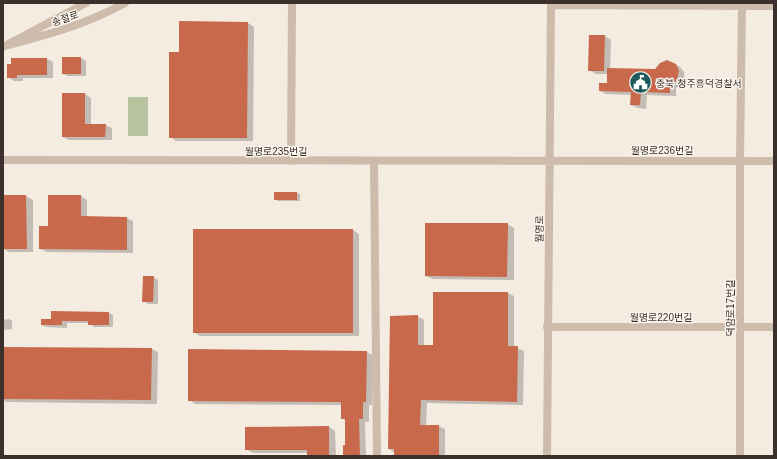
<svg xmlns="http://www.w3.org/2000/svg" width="777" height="459" font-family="Helvetica,'Noto Sans KR',sans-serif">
	<rect width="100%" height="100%" fill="#f4ebe1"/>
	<path fill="#b8c4a0" d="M128,97H148V136H128Z"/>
	<path fill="#0003" d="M248,23L254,27L253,141H176L170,137L180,53Z
		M605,36L611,40L610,69L656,70L673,63L680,67L684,72L685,81L676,88V96L647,95L646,109L638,108L631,105L632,95L606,94L600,91L608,84V74H596L589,70Z
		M81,58L86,61V76H68L63,74Z
		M47,59L53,62V78H23V81H14L8,77Z
		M85,94L91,98V125H105L112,128V140H69L63,137Z
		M297,193L300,194V201H278L275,199Z
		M3,196H26L33,200V252H9L3,249Z
		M81,196L87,200V218H127L133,221V253L47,252L40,249L49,227Z
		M507,224L514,228V280L433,279L426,276Z
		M353,230L359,234V336H200L194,332Z
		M153,277L158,280V304H148L143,301Z
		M508,293L514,296V347L524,351L523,405L427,403L426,426H439L445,429V456H395V453L389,449L417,316L424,320V346H434Z
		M109,313L113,315V327H94L89,323H67V328L46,327L42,325Z
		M9,319L12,321V329L3,330V320Z
		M3,348L152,349L158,352L157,404L6,402L3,400Z
		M366,352L373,355L372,405H369V422H365L366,456H345L346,421L342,418V405L195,404L189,400Z
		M329,427L335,431L336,456H308V453H253L246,449V428Z"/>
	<path fill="#c8694b" d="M179,21L248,22L247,138H169V52H179Z
		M589,35H605L604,71H588Z
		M62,57H81V74H62Z
		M11,58H47V75H17V78H7V64H11Z
		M667,60L676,64L679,71L677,80L670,85V93L641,92L640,105H630L631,92L599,91V83H607V68L655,69L660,63Z
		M62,93H85V124H106L105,137H62Z
		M274,192H297V200H274Z
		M3,195H26L27,249H3Z
		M48,195H81V216L127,217V250L39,249V226H48Z
		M425,223H508L507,277L425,276Z
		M193,229H353V333H193Z
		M143,276H154L153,302H142Z
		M433,292H508V346H518L517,402L421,400L420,425H439V456H394V449H388L390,316L418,315V345H433Z
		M51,311L109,312V325H88V321H62V325H41V319H51Z
		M3,347L152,348L151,400L3,399Z
		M188,349L367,351L366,402H363V419H359L360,456H343V445H345V419H341V402L188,401Z
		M329,426V456H307V450H245V427Z"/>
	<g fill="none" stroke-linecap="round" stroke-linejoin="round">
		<path stroke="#cdbbac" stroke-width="8" d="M551,5L774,6
			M9,45C50,34 87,24 125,3
			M3,47L86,3
			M3,160L774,161
			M291,161L292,3
			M374,161L377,456
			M547,327H774
			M547,456L551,3
			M740,456V161L742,3"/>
	</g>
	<defs>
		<symbol id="civic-disc" viewBox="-11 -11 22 22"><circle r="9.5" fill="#1f5a5e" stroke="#fbf5ee"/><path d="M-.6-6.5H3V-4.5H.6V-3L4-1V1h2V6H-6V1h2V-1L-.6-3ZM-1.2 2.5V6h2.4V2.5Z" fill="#fff"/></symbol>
	</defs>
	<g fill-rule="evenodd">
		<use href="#civic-disc" x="628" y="70" width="25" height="25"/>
	</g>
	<g text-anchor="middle" stroke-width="3" stroke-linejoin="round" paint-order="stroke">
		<g font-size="10" fill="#3b302b" stroke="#fbf5ee">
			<text transform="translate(65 18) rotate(-19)" y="4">송절로</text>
			<text x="662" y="154">월명로236번길</text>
			<text x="276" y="155">월명로235번길</text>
			<text transform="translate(539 229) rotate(-89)" y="4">월명로</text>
			<text transform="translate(730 308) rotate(-90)" y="4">덕암로17번길</text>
			<text x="661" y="321">월명로220번길</text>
		</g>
		<g font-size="10" fill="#3b302b" stroke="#fbf5ee" text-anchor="start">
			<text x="656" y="87">충북 청주흥덕경찰서</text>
		</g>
	</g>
	<rect width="777" height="459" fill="none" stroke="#3b302b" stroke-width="8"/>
</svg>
